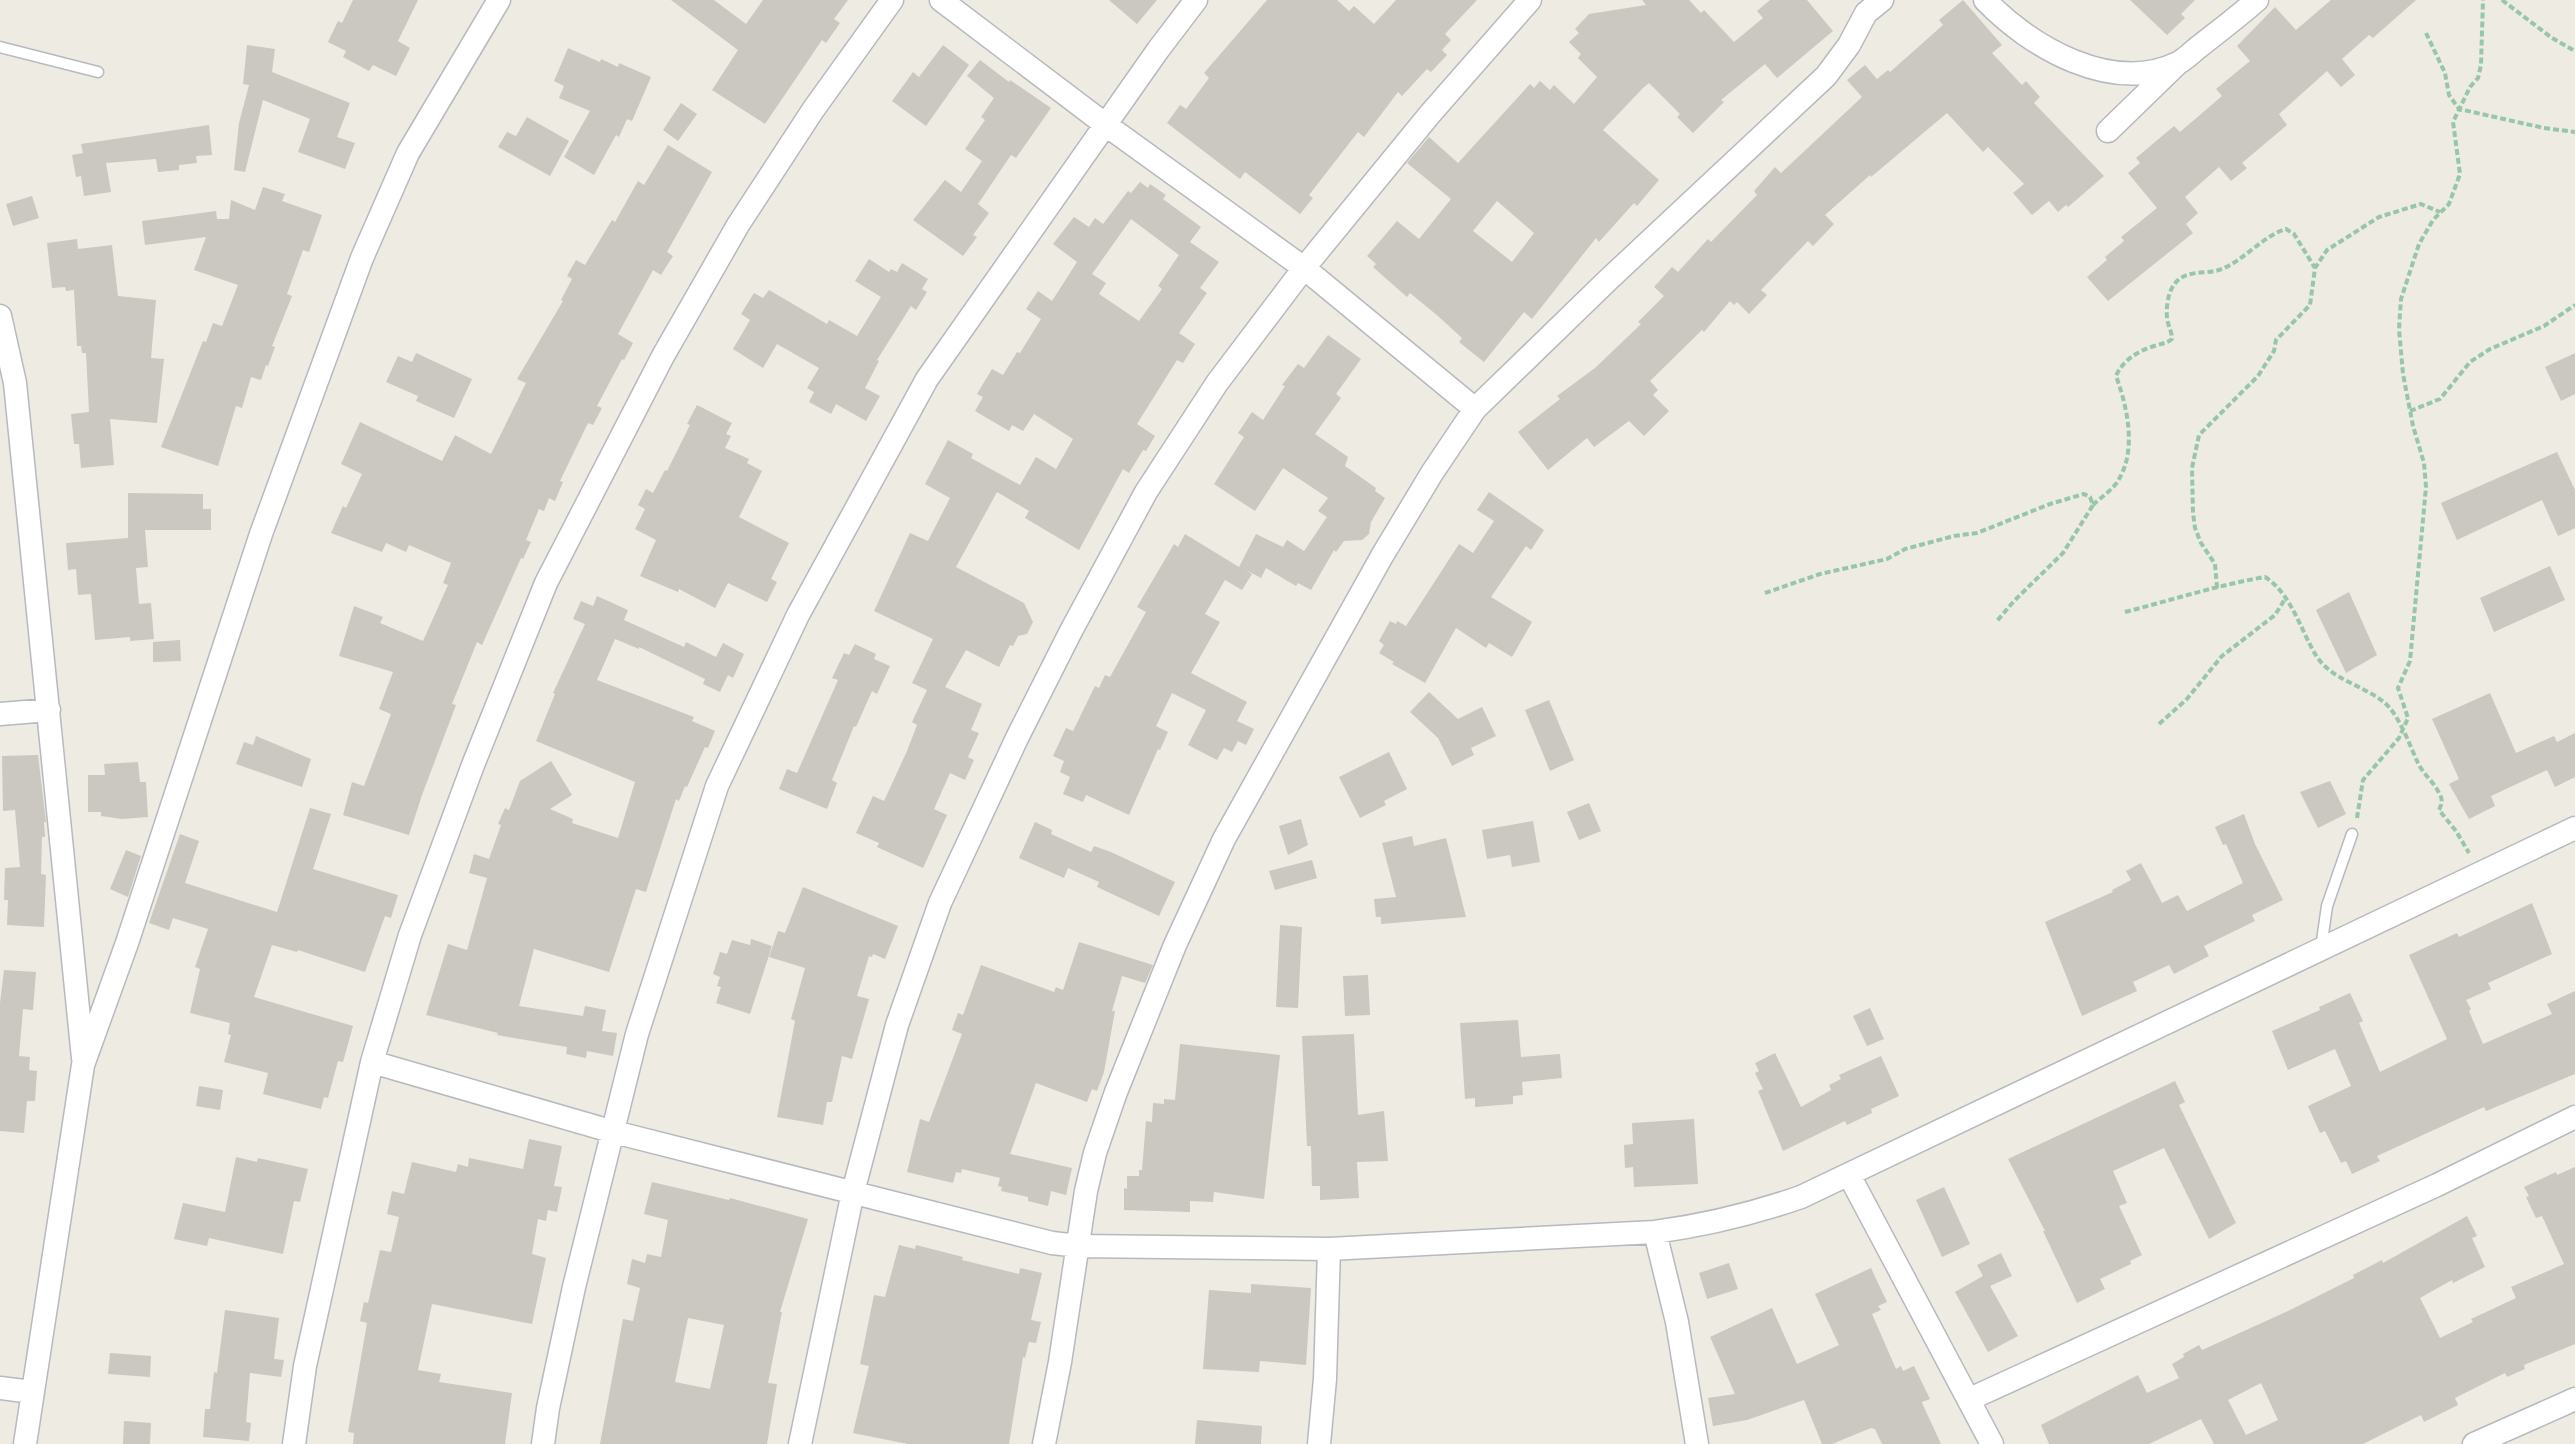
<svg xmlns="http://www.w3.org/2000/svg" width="2575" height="1444" font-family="'Source Sans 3',sans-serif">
	<rect width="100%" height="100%" fill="#edebe2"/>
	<path fill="#cac8c1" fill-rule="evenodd" d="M353,0H418L398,41L410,48L396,76L373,65L369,71L343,57L346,51L328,42L338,21L342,23Z
		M671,0H714L746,24L763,0H848L834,19L840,23L826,43L822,40L765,124L712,90L738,50Z
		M1109,0H1157L1137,24Z
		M1267,0H1337L1349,11L1354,6L1374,24L1396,0H1477L1445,34L1451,40L1442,50L1447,55L1431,72L1427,69L1402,96L1398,92L1364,137L1358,132L1309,195L1313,198L1300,214L1245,172L1240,179L1167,123L1180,105L1186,109L1209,78L1204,73Z
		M1642,0H1689L1701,13L1704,10L1734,42L1763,18L1757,11L1770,0H1807L1833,31L1777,78L1765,64L1721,100L1724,102L1693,133L1677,117L1680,114L1649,83L1643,88L1603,130L1659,180L1637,206L1634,203L1599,242L1596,238L1532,319L1524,312L1484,362L1459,342L1462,338L1438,316L1410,293L1407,297L1373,267L1376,264L1367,256L1397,221L1419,239L1451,199L1407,163L1429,137L1458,163L1530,84L1534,88L1540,81L1550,90L1554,85L1574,104L1597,77L1578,58L1581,54L1569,42L1579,33L1575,29L1589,14L1646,5ZM1497,201L1534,233L1512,262L1473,231Z
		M1963,0L2002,45L1992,53L2022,85L2026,81L2040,97L2034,103L2104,176L2068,207L2066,205L2058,212L2049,201L2032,215L2013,193L2024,184L1988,147L1983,152L1947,113L1871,177L1870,175L1825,215L1834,224L1813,246L1808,241L1761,290L1767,295L1749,314L1737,302L1734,305L1730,301L1704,332L1702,330L1650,381L1658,390L1653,395L1669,411L1644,436L1629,421L1594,447L1587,438L1548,470L1518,432L1560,399L1557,396L1595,368L1641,324L1638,322L1664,296L1654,287L1672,267L1678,272L1708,239L1711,242L1757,195L1754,191L1775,167L1781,173L1862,97L1847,80L1865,65L1877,79L1888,70L1890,72L1943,25L1939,20Z
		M2130,0H2195L2181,14L2185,18L2167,35Z
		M2331,0H2416L2373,38L2369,35L2342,59L2355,75L2341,87L2327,71L2279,114L2287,125L2242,163L2247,168L2231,181L2219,167L2185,197L2198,213L2186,224L2193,233L2108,301L2087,277L2107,260L2105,257L2124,241L2121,237L2157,208L2128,173L2140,163L2136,158L2174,126L2180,132L2222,96L2216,89L2250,61L2237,46L2275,7L2296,30Z
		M247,45L275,49L272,72L350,103L337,137L355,143L345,169L298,152L310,119L263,100L245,172L234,170L239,123L249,85L243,84Z
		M943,45L969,65L926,126L892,101L913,72L919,77Z
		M568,48L600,62L601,59L618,67L619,63L651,77L632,121L627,119L619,137L616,135L594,175L564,157L590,111L559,98L564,86L554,81Z
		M980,60L1009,82L1010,80L1051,108L1016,158L1011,155L978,204L989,213L973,235L977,237L963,256L913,220L945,180L961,192L982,161L965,149L985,120L981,117L994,98L967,76Z
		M681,103L697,114L678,141L663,130Z
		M527,117L569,141L550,176L498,147L507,132L516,136Z
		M209,125L212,155L196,156L197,163L179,165V170L158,172L156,159L106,163L111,192L84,196L81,176L76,177L72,155L83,153L81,144Z
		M668,145L712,172L667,252L673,256L661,275L653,270L618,334L633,343L624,360L622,359L597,406L602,408L593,425L588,423L560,481L563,482L555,501L549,498L544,511L539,509L526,540L531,542L523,559L521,558L482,645L477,642L452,704L456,705L422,795L409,835L343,815L352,782L364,786L391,714L379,709L393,672L339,656L354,606L383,617L380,623L423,641L448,585L443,583L451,563L409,545L406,552L386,543L382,552L331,533L343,506L346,508L362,474L341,464L360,422L442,461L455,435L491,454L526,383L517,379L563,301L561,300L572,279L567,276L576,260L585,265L612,220L615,222L638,181L644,185Z
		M1140,182L1148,188L1150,184L1166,195L1163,199L1201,227L1190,242L1219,262L1200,288L1207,293L1179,333L1195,344L1183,363L1177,360L1137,424L1155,436L1146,451L1143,450L1129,473L1123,469L1079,550L1025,518L1029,511L997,492L956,567L1024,603L1033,622L1027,634L1018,636L1013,646L1010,645L999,667L966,650L945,687L982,704L971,730L979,733L968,757L974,760L965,780L950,773L934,809L947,815L923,868L877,847L879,843L856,833L873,796L884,801L907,751L917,725L912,722L927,690L912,683L933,639L874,611L910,533L928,541L950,498L925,484L948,440L973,454L971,458L1020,485L1036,457L1056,469L1073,439L1034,414L1023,431L1012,425L1009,431L975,411L983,397L977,394L992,369L1003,375L1017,352L1020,353L1041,319L1026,309L1038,291L1052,301L1077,262L1053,244L1074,217L1089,227L1095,218L1103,224L1128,191L1131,193ZM1131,219L1179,255L1158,286L1162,289L1139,321L1099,294L1106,283L1092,274Z
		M263,187L285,194L282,201L322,215L309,252L303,250L287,294L292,296L272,346L275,347L268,366L266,365L261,380L251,377L242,408L236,406L218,466L161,447L203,341L206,342L213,323L222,326L238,285L194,270L206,237L145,245L142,221L216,211L217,219H229L231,200L255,210Z
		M32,196L39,218L13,226L6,204Z
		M77,239L78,249L112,245L118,296L156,300L151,358L164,359L157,423L110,419L114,465L81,468L79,444H74L71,414L89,412L86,353H82L81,346H77L74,290L66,291L65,287L52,288L47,243Z
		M869,259L889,272L891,269L897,272L902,263L928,279L922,289L927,292L916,310L911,306L877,360L879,361L865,388L880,396L866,421L836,404L831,414L809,402L814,392L807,388L819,368L777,344L763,368L733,349L750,320L741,314L754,293L763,298L769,290L827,324L829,320L857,336L881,297L855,281Z
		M1328,335L1361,359L1336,394L1341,398L1315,434L1348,457L1345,466L1376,488L1375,491L1385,498L1371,522L1369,534L1362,540L1344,541L1336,552L1334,550L1311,590L1298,583L1296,586L1266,568L1261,578L1244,569L1252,574L1242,590L1225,580L1205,614L1220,622L1191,673L1247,702L1237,721L1254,729L1246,745L1238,741L1232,752L1224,748L1217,760L1188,745L1206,710L1172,693L1156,726L1168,732L1160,750L1158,749L1129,815L1086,795L1083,802L1063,794L1070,777L1060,772L1064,761L1053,756L1066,728L1073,731L1095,686L1099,688L1105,675L1110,677L1146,612L1137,607L1174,544L1178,547L1185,534L1239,567L1256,534L1283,547L1287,540L1304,551L1327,517L1318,511L1328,498L1283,468L1255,511L1214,484L1244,437L1238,433L1252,412L1263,420L1285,386L1282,385L1298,364L1304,368Z
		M416,353L472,379L454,418L416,401L418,396L386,382L398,356L412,362Z
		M2575,353V394L2561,401L2545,367Z
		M697,405L732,423L726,434L731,436L725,448L749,459L747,463L762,471L739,517L789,543L771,579L777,582L767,602L728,583L715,608L679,589L678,592L640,576L656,540L635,529L645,509L638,505L646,489L653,493L665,470L667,471L690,425L687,424Z
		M2557,452L2575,490V528L2558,536L2542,500L2457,540L2441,503Z
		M1489,492L1544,530L1531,550L1526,546L1491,597L1532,622L1512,657L1489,643L1486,648L1456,628L1425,683L1392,664L1394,662L1379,653L1384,645L1379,641L1390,621L1396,624L1397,621L1406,626L1459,544L1473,553L1494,521L1477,510Z
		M128,493L203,494V509H211V530H145L148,567L136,568L139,604L151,603L154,639L130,641V637L95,640L91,594L78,595L76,569L68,570L66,543L128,538Z
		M2550,566L2565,600L2494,632L2480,598Z
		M2349,592L2377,655L2346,673L2316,610Z
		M597,596L628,610L624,620L684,647L686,642L716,657L723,643L744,654L733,678L728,675L720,692L703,684L705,679L639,647V649L615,639L597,680L694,717L692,721L715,731L708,748L705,747L687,787L685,786L679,801L676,799L646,892L636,889L609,972L534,949L519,1006L583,1016L585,1006L606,1010L602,1031L617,1033L613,1056L587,1051L586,1058L566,1054L567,1047L497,1035L498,1033L426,1015L448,944L467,950L487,878L469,873L474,854L489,859L501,825L498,824L505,808L509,810L520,781L551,761L572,795L550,809L573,819L572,823L618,838L635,782L536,741L555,694L553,693L585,624L573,619L581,601L593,606Z
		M180,640L181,661L153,662V642Z
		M855,644L876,654L874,659L890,666L877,694L872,691L856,727L854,726L832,780L837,783L827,809L779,789L787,769L797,773L838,680L832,678L844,653L849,655Z
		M1429,692L1458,719L1482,707L1496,736L1471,748L1474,755L1452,766L1438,738L1410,712Z
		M2490,693L2516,753L2554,736L2557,742L2575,733V777L2555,787L2547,770L2491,796L2495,806L2469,819L2449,784L2459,779L2432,719Z
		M1549,700L1574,760L1550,771L1525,710Z
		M256,736L311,759L302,787L236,764L244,742L253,745Z
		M1389,752L1407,789L1384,801L1386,805L1360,818L1339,777Z
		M38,755L46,822H44L45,837H42L41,874L46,875L44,927L7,925L8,900H4L5,868L20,867L15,810L3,811L2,756Z
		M138,762L140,782H146L148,817L122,819L101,816V812H88V775H105L104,764Z
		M2330,781L2346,814L2318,828L2300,792Z
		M1589,803L1601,831L1579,840L1567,812Z
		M310,808L331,814L313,869L398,895L391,918L385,916L365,972L298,950L297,952L272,945L254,997L353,1026L343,1062L338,1061L328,1098L324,1097L321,1109L263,1094L268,1073L224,1062L231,1035L228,1034L230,1023L190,1013L200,969L195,967L208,929L173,918L169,930L149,923L180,834L199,841L185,883L277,912Z
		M2244,814L2255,844L2283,900L2252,915L2255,921L2204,946L2209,956L2174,974L2169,965L2133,982L2137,991L2082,1016L2045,922L2113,892L2112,890L2131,880L2126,871L2141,863L2162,903L2178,895L2187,911L2243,883L2226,844L2223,845L2215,827Z
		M1301,819L1308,845L1288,855L1279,826Z
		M1533,821L1540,862L1512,867L1510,855L1487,859L1482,830Z
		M1035,822L1052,830L1051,834L1091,852L1094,846L1111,852L1175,882L1159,916L1097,887L1099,882L1068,868L1064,878L1019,858Z
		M1412,836L1414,846L1446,838L1466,917L1381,924V917H1376L1374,899L1396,897L1382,843Z
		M126,850L141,856L128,897L110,889Z
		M1312,860L1317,878L1275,890L1269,871Z
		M803,887L898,926L885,959L873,954L872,957L869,956L857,996L869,999L852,1059L842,1056L832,1102H827L823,1125L777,1117L795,1021L791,1019L805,968L769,957L778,931L785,933Z
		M2532,903L2552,954L2488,983L2491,989L2466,1000L2471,1009L2469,1011L2483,1044L2552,1014L2547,1004L2575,991V1074L2486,1111L2484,1107L2377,1156L2380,1161L2352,1174L2346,1161L2341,1163L2325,1131L2320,1133L2308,1106L2351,1086L2335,1049L2288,1070L2272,1031L2320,1010L2319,1007L2350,993L2363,1021L2359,1023L2380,1072L2447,1039L2409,955L2457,933L2459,937Z
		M1280,925L1302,927L1298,1008L1276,1007Z
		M751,939L772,946L750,1014L716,1003L721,987L717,986L720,977L713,974L720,952L727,954L732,940L750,945Z
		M1079,942L1153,965L1145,983L1122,976L1112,1011H1115L1104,1072L1097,1091L1092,1089L1087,1102L1036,1083L1010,1154L1072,1168L1066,1195L1051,1191L1048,1206L1028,1201V1197L1001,1191L1002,1187L998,1186L1000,1178L962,1169L961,1173L956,1172L953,1183L907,1172L920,1119L929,1122L962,1034L952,1030L958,1013L963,1015L981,965L1054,992L1056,987L1063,990Z
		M4,970L36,972L33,1010L23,1009L19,1056L30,1057L29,1070L37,1071L35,1101H27L24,1133L0,1131V1003Z
		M1368,975L1370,1015L1345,1016L1343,976Z
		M1870,1008L1884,1039L1867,1046L1853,1016Z
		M1518,1020L1521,1057L1560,1054L1562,1078L1522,1082L1523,1095L1513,1096V1104L1475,1107V1098L1465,1099L1460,1023Z
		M1354,1034L1358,1115L1384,1111L1388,1161L1357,1162L1359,1198L1320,1200V1186H1312L1311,1146H1307L1302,1036Z
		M1180,1044L1280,1055L1264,1199L1214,1192L1213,1202L1190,1201V1212L1124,1210V1188L1127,1189V1176H1139V1170H1142L1146,1121L1152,1122L1153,1103L1164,1104V1099L1175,1100Z
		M1775,1053L1801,1107L1831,1090L1829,1085L1841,1079L1839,1075L1881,1056L1899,1096L1871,1109L1872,1113L1847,1125L1845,1121L1783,1151L1758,1091L1763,1089L1755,1073L1759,1071L1755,1063Z
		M2175,1081L2185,1102L2179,1105L2236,1223L2209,1239L2164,1148L2113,1171L2127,1203L2119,1206L2142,1255L2130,1261L2131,1264L2100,1279L2105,1289L2077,1303L2043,1231H2045L2008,1159Z
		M199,1086L223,1090L220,1110L196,1106Z
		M1694,1119L1698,1184L1634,1187L1633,1167L1625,1168L1624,1145L1633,1144L1632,1123Z
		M529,1139L562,1146L554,1186L562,1187L557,1212L548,1210L546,1221L538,1219L532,1254L546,1258L532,1324L432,1304L418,1370L441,1374L439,1382L512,1393L505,1444H353L354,1433L348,1432L367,1323L360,1321L364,1302L368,1303L380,1250L391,1252L399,1217L387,1214L392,1191L404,1194L412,1162L456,1172L458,1164L468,1167L469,1158L523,1169Z
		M236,1157L257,1162L258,1158L308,1169L300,1202L294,1201L283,1254L209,1238L207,1246L174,1239L183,1203L225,1212Z
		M2575,1167V1344L2524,1365L2525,1369L2507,1377L2505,1373L2455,1398L2458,1405L2424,1422L2421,1415L2363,1444H2214L2201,1419L2149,1444H2049L2041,1425L2138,1375L2147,1393L2179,1378L2172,1364L2184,1357L2183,1354L2199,1345L2202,1350L2288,1311L2354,1278L2353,1275L2382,1260L2383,1263L2467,1216L2477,1236L2472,1238L2485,1267L2453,1283L2452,1280L2420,1298L2440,1338L2473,1322L2471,1319L2516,1298L2511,1287L2564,1264L2542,1216L2536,1218L2526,1197L2529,1196L2524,1187L2556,1172L2557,1175ZM2261,1383L2278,1420L2246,1435L2228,1400Z
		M652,1182L729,1200L730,1198L808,1219L780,1312H782L768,1383L777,1384L767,1444H600L623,1319L633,1321L640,1288L627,1284L632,1259L645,1263L647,1254L661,1257L668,1220L644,1214ZM688,1318L724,1325L710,1389L675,1382Z
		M1944,1187L1970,1244L1942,1257L1916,1200Z
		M899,1245L915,1249L916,1245L963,1257L962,1260L1019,1274L1020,1268L1042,1273L1031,1320L1041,1322L1036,1343L1029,1342L1025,1358L1023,1357L1009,1444H908L853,1433L869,1366L860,1364L874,1295L885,1297Z
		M2001,1253L2012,1276L1990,1286L2018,1336L1988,1352L1955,1292L1983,1276L1977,1265Z
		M1729,1263L1738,1289L1707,1299L1699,1273Z
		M1871,1268L1887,1302L1878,1306L1881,1310L1872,1314L1896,1369L1901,1366L1903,1371L1914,1366L1930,1399L1922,1402L1923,1405L1941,1444H1882L1875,1429L1871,1428L1832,1444H1822L1804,1400L1747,1420L1713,1426L1708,1398L1735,1394L1710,1337L1772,1308L1797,1364L1839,1345L1815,1294Z
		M1251,1284L1311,1288L1306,1365L1260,1361L1259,1372L1203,1369L1209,1290L1251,1293Z
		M225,1310L279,1318L274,1359L284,1360L281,1377L250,1373L246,1422L251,1423L249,1441L203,1437L205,1409H210L214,1372L217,1373Z
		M110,1353L151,1356L150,1377L108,1374Z
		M1197,1420L1262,1426L1261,1444H1195Z
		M124,1421L151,1423L150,1444H123Z"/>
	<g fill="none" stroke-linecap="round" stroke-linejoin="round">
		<defs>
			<path id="lane" d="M0,47L98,72
				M2321,948L2327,906L2352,834"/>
			<path id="street" d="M941,0L1106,125L1304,268L1475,409
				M1985,0C2030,47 2112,95 2178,63C2186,59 2193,51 2200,46C2219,31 2239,16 2257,0
				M2108,131L2177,64
				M0,316L15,383L83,1058
				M0,714L49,710
				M372,1062L614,1132L1052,1243L1079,1246L1329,1249L1655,1232C1706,1225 1752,1214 1801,1197L2575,828
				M1849,1175L1992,1444
				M1655,1232L1677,1322L1697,1444
				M0,1388L32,1392
				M1970,1399L2437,1185L2575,1117
				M25,1444L83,1065L127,943L261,534L362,258L408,153L499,0
				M294,1444L305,1366L372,1062L410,935L473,765L546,583L663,356L738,225L813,110L892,0
				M543,1444L548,1408L574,1287L637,1034L717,786L798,615L927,379L1158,50L1196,0
				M800,1444L853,1192L897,1025L940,903L1017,738L1071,631L1146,492L1217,383L1304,268L1430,114L1530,0
				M1044,1444L1060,1362L1086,1191L1095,1153L1116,1092L1175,945L1224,839L1382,556L1432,473L1475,409L1608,280L1826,76L1849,45L1866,13L1882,0
				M1319,1444L1325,1379L1329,1249
				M2474,1444L2575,1399"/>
		</defs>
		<use href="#lane" stroke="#b7b9be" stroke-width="13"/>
		<use href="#street" stroke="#b7b9be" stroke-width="25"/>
		<path stroke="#97c6a8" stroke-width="4" stroke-dasharray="6 3" stroke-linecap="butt" d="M2502,0L2552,38L2575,51
			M2426,33L2445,73L2449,95L2459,109L2544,128L2575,132
			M2410,411L2440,399L2470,362L2490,349L2544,326L2575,305
			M2093,505C2101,497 2114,489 2119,479C2137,449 2127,406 2116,376C2123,360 2138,351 2154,346C2161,344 2167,343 2172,339C2172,331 2167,324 2167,317C2166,309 2168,296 2171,290C2181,268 2202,275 2219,270C2243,262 2262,236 2286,229L2294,234L2315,268
			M2217,588L2215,564L2201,543L2195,528L2193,513L2192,468L2199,435L2258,376L2274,351L2276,340L2310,305L2315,268L2327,250L2379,217L2421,204L2440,212
			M1765,593L1820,574L1887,559L1905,549L1954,536L1977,533L2050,504L2084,494L2090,497L2093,505L2063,553L2014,601L1997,621
			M2125,612C2172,600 2218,585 2265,577C2292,594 2301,632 2317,657C2334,682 2368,686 2388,706C2401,720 2410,746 2418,763C2423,774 2434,782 2439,793C2443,799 2442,804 2439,810L2456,831L2469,853
			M2159,724L2186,700L2222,656L2275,615L2285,599
			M2357,818L2363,780L2399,738L2408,718L2398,688L2410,661L2426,487L2424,463L2413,426L2403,374L2399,329L2401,299L2419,244L2433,220L2449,204L2460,174L2453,122L2470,87L2478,78L2481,65L2483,0"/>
		<use href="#lane" stroke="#fff" stroke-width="10"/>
		<use href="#street" stroke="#fff" stroke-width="22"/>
	</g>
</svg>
